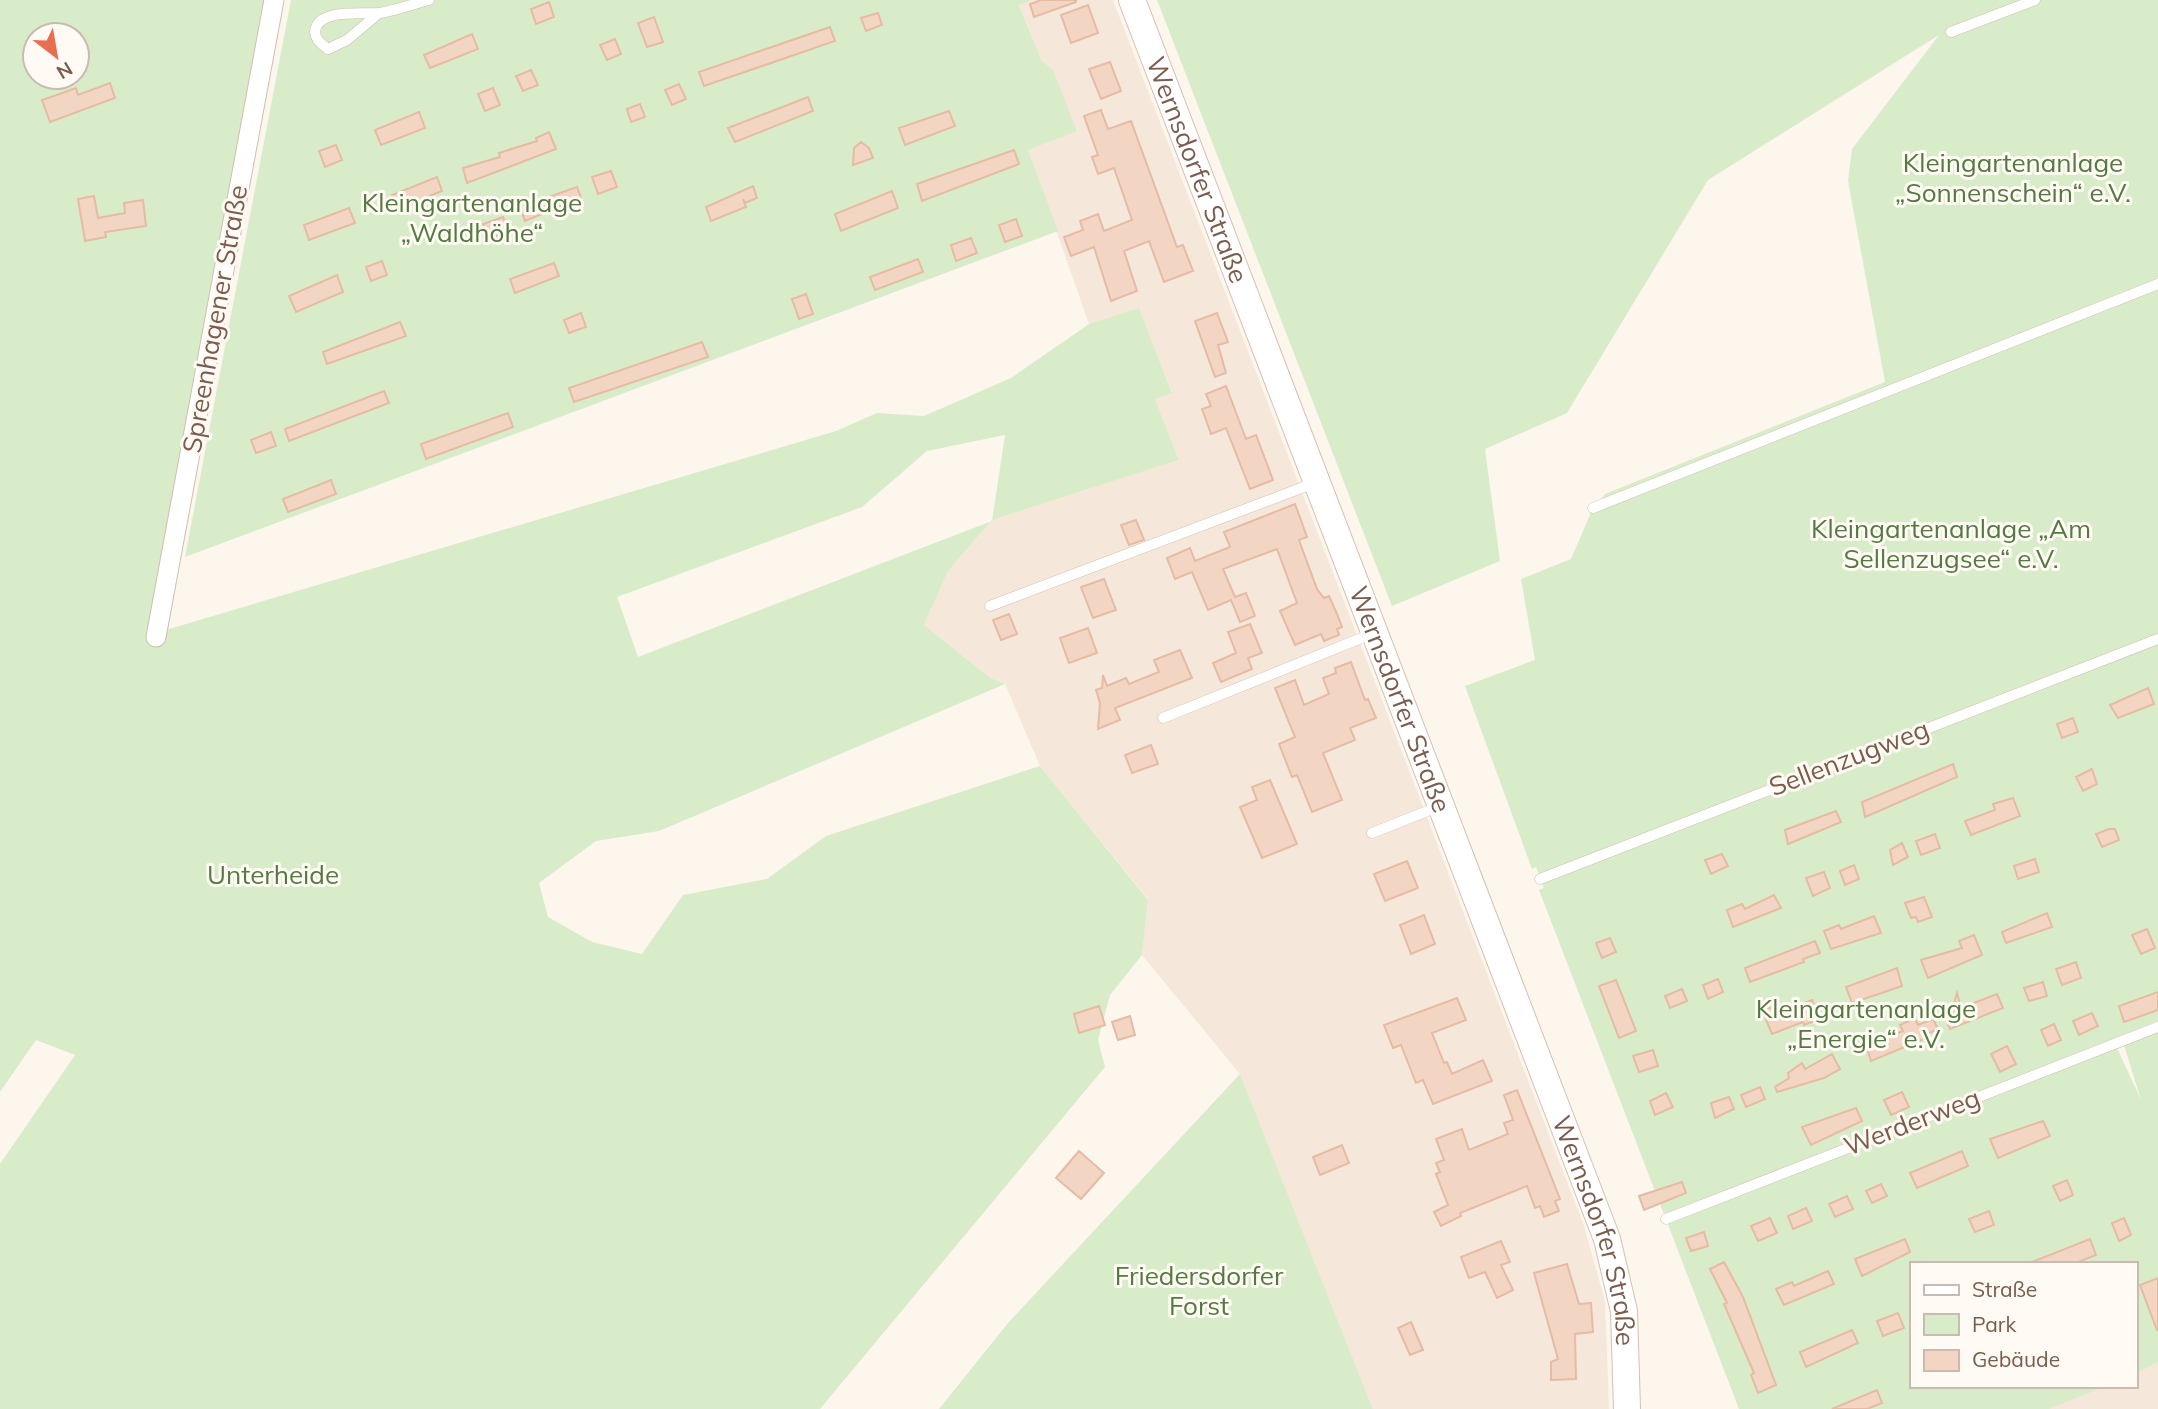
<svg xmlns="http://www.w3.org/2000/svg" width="2158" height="1409" font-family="Mulish,sans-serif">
	<rect width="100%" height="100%" fill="#fdf6ec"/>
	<path fill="#f5e8da" d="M1031,0H1113L1584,1226L1605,1301L1609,1409H1373L1240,1074L1142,955L1148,899L1040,766L1005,684L989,677L924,625L948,571L992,520L1179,460L1155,399L1172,392L1139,309L1089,324L1028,150L1077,130L1042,61L1019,4Z
		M2158,1353V1409H2030L2082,1386H2135V1363Z"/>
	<path fill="#d8ecc9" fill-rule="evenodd" d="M0,0H266L149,635L836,431L877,413L924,416L1011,378L1089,324L1139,308L1172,393L1155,399L1179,460L992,520L948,571L924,625L989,677L1005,684L659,831L596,841L539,883L548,917L592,942L642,954L683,895L767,879L826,836L1040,766L1148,900L1142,955L1110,995L1098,1040L1105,1067L820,1409H0V1164L75,1055L36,1040L0,1092ZM35,35H77V77H35ZM1005,435L992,521L638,657L617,597L862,507L927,451Z
		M291,0H1031L1019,5L1042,61L1053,70L1077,131L1028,150L1058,231L185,557Z
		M1157,0H2158V1021L2113,1039L2141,1100L2124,1045L2158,1032V1362L2135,1374V1264H1911V1386H2106L2049,1409H1739L1539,890L1544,888L1536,867L1532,869L1465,686L1535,660L1521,579L1571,559L1593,508L1605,494L1885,382L1848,181L1852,149L1939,35L1708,180L1567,413L1485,449L1500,561L1392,606Z
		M1240,1074L1373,1409H939L1008,1323Z"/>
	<path fill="#f3d5c3" stroke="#e6bba3" stroke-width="2" d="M1041,0H1076V2L1034,17L1030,4Z
		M549,2L554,17L536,24L531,9Z
		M1088,5L1098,33L1071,43L1061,15Z
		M878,13L882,25L866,31L861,18Z
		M654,17L663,42L647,47L638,23Z
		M830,27L835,41L704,86L699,72Z
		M472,34L478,49L430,68L424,55Z
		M615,39L621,54L607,60L600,45Z
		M1110,62L1121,91L1101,99L1089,69Z
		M531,70L538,85L523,91L516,76Z
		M110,83L115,98L50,122L42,100L76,88L78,95Z
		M679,84L686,99L672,105L665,90Z
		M493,88L500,105L485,111L478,94Z
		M808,97L813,111L735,142L728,128Z
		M640,104L645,117L631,122L627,109Z
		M1101,110L1108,129L1131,121L1177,247L1183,245L1193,271L1164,282L1149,241L1124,251L1137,291L1111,301L1094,247L1071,256L1064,237L1083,230L1080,221L1098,214L1104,231L1132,220L1114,168L1098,174L1092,157L1098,155L1084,116Z
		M949,111L955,126L905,145L899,128Z
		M419,112L425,128L381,145L375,130Z
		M549,132L556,149L467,183L463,168L500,157L499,153L537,141L536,138Z
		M861,142L869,148L873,158L853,165L854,148Z
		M336,145L342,160L325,167L319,151Z
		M1014,150L1019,164L922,201L917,184Z
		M611,171L617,187L598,194L592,177Z
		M437,177L442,191L397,209L392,195Z
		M753,186L757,198L745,203L743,199L746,207L711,221L706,207Z
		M577,187L581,198L525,221L520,207Z
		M892,191L898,208L841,231L835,214Z
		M94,196L98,218L125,213L124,203L143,200L146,226L105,232L106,237L85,241L78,199Z
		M349,208L355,223L309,240L304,225Z
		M503,217L509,231L489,239L483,224Z
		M1016,219L1022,236L1005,242L999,225Z
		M971,238L977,253L956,261L951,245Z
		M918,259L923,272L875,290L870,277Z
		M382,261L387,275L371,281L366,267Z
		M554,263L559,276L515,293L510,279Z
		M337,275L343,292L296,312L289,296Z
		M806,294L813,314L799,319L792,299Z
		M581,313L586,327L569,333L564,320Z
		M1217,313L1228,342L1218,345L1226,373L1215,377L1195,321Z
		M400,322L406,336L327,364L323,352Z
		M702,342L708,357L574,402L569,388Z
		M1226,386L1246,439L1256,435L1273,480L1250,489L1226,428L1211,434L1202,409L1211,406L1206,394Z
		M384,391L389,403L289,441L285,429Z
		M508,413L513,427L426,459L421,444Z
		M271,432L276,446L256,453L251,440Z
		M331,480L336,494L288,512L283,499Z
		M1295,504L1307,537L1299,540L1317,589L1324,598L1329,596L1337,614L1342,627L1337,629L1339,635L1324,641L1321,634L1295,645L1280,611L1297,603L1277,549L1223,569L1235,597L1246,593L1255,616L1240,622L1231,600L1208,610L1192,572L1175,579L1167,558L1190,548L1195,561L1230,547L1224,532Z
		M1136,520L1144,540L1129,545L1121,525Z
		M1104,579L1116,610L1093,618L1081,587Z
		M1009,614L1017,634L1001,640L993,620Z
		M1250,624L1262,653L1248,658L1252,669L1221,682L1213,663L1236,653L1228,632Z
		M1088,628L1097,653L1069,663L1060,638Z
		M1180,650L1192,678L1115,708L1120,720L1098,729L1100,703L1096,690L1102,688L1103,675L1107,686L1126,678L1129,684L1159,672L1154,660Z
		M1351,662L1365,700L1368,699L1376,718L1350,728L1355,740L1323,753L1342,800L1312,812L1297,775L1292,777L1279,744L1295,737L1275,688L1295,680L1304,705L1329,694L1323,678L1336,673L1335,668Z
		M2148,688L2154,704L2118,718L2110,705Z
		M2073,718L2078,732L2062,738L2057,724Z
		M1151,745L1158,764L1132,773L1125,755Z
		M1953,764L1957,777L1865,817L1862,802Z
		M2092,769L2097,784L2083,791L2076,777Z
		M1270,780L1297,844L1262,858L1240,807L1257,800L1252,787Z
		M2013,798L2020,816L1971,835L1965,821L1995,810L1993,804Z
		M1836,811L1841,822L1788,844L1785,830Z
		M2109,829H2115L2119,840L2102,847L2096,834Z
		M1935,834L1940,848L1921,855L1916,841Z
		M1902,843L1908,857L1893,865L1890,850Z
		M1722,854L1728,866L1711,874L1705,860Z
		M2035,859L2039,872L2018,879L2014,866Z
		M1407,861L1418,888L1385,901L1374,874Z
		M1854,865L1859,879L1845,885L1840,871Z
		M1824,872L1830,888L1813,896L1806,878Z
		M1774,895L1781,908L1733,927L1727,910L1742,904L1745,909Z
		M1924,897L1932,917L1918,922L1916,917L1911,918L1905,903Z
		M2047,913L2052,927L2006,943L2002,932Z
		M1424,915L1435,944L1411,954L1400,925Z
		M1874,916L1881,933L1831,949L1824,931L1839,925L1841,929Z
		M2147,929L2155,948L2141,954L2132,935Z
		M1974,935L1982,955L1928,978L1921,960L1962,948L1959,941Z
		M1610,938L1616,952L1602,958L1596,943Z
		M1815,941L1820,953L1803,959L1804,962L1750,982L1745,968Z
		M2076,962L2081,978L2062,985L2056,969Z
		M1897,968L1902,986L1852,1003L1846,987Z
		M1718,979L1723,992L1708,999L1703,985Z
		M1616,980L1636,1031L1619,1038L1599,986Z
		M2043,982L2047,996L2029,1001L2024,988Z
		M1682,989L1687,1001L1670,1008L1665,996Z
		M2158,992V1010L2124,1022L2119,1006Z
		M1957,993L1961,1008L1997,994L2003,1008L1950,1029L1944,1016L1951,1013Z
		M1457,998L1466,1020L1432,1033L1444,1063L1447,1062L1452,1074L1483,1060L1492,1081L1433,1104L1423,1080L1416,1083L1401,1045L1393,1048L1384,1025Z
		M1812,1000L1820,1019L1804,1025L1803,1022L1772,1034L1762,1010L1780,1005L1782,1012Z
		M1099,1006L1105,1025L1079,1033L1074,1014Z
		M2092,1013L2098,1026L2079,1035L2073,1021Z
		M1130,1016L1135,1035L1118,1040L1112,1022Z
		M1915,1018L1918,1025L1933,1019L1938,1029L1923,1036L1924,1039L1871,1061L1866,1045L1903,1031L1900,1025Z
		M2054,1024L2061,1040L2048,1046L2041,1030Z
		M2007,1046L2016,1064L2000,1072L1991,1054Z
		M1653,1050L1658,1066L1639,1072L1633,1056Z
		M1832,1054L1840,1069L1824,1078L1777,1092L1775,1087L1789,1078L1788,1073L1802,1063L1805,1069Z
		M1760,1087L1765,1099L1746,1107L1741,1095Z
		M1517,1090L1560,1199L1555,1201L1559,1211L1544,1217L1540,1206L1535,1208L1527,1186L1460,1213L1461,1216L1441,1226L1434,1212L1448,1205L1436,1174L1440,1172L1436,1163L1444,1160L1436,1139L1462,1129L1469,1150L1508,1134L1504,1123L1513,1120L1504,1095Z
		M1902,1092L1909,1107L1891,1115L1884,1100Z
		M1666,1093L1673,1107L1655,1115L1650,1101Z
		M1729,1097L1734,1109L1715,1118L1711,1103Z
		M1856,1108L1862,1121L1811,1145L1802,1127Z
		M2043,1121L2050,1136L1998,1158L1990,1139Z
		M1342,1145L1349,1163L1320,1175L1313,1157Z
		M1079,1151L1104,1173L1081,1199L1056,1178Z
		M1962,1151L1968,1166L1917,1188L1910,1173Z
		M2067,1180L2073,1195L2060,1201L2053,1186Z
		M1682,1182L1686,1193L1644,1210L1639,1196Z
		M1881,1184L1887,1196L1872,1203L1866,1191Z
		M1847,1196L1853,1209L1835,1217L1829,1204Z
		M1806,1208L1812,1221L1793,1229L1788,1216Z
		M1989,1211L1994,1225L1975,1232L1969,1219Z
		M1770,1218L1777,1233L1758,1241L1751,1226Z
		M2124,1218L2131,1235L2119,1241L2112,1223Z
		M1704,1232L1708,1246L1691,1251L1686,1238Z
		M1905,1239L1910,1252L1862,1276L1855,1259Z
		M2090,1239L2096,1255L2073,1264H2027Z
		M1501,1241L1510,1262L1501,1265L1513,1290L1497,1298L1485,1272L1469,1278L1461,1257Z
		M1724,1262L1743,1297L1776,1385L1758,1393L1751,1375L1754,1373L1724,1304L1727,1303L1710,1269Z
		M1567,1264L1579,1304L1591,1303L1593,1332L1575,1334L1576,1379L1551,1380V1362L1558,1359L1534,1273Z
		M1828,1271L1834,1284L1784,1305L1776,1289L1792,1282L1794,1286Z
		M2158,1278V1330H2157L2140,1285Z
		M1898,1313L1904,1328L1883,1336L1877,1321Z
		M1411,1322L1423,1350L1410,1355L1398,1328Z
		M1852,1330L1858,1343L1806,1367L1800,1352Z
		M1877,1390L1882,1403L1867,1409H1832Z"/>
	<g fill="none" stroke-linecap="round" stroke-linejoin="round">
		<defs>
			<path id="service" d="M379,13L347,40L328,49C322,45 315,39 315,32C317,7 365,15 380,13C397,10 413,4 429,0
				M1951,32L2035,0
				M1593,508L2158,284
				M990,606L1317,482
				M1163,718L1374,633
				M1372,833L1440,806
				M1540,879L2158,639
				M1666,1219L2158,1027"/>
			<path id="minor" d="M156,637L274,0"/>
			<g id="secondary">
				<path id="s1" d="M1132,0L1607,1239L1624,1311L1627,1409"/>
			</g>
		</defs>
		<use href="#service" stroke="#d1beb0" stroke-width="11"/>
		<use href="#minor" stroke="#d1beb0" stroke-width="21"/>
		<use href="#secondary" stroke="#d6c0b0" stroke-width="28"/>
		<use href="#service" stroke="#fff" stroke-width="10"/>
		<use href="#minor" stroke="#fff" stroke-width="19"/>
		<use href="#secondary" stroke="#fff" stroke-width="26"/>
	</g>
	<g text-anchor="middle" stroke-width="6" stroke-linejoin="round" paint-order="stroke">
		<g font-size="26" fill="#537a41" stroke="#fffaf3">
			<text x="2013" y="172">Kleingartenanlage<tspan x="2013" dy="30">„Sonnenschein“ e.V.</tspan></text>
			<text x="472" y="212">Kleingartenanlage<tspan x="472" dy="30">„Waldhöhe“</tspan></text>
			<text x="1951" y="538">Kleingartenanlage „Am<tspan x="1951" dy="30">Sellenzugsee“ e.V.</tspan></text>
			<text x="273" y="884">Unterheide</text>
			<text x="1866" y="1018">Kleingartenanlage<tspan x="1866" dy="30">„Energie“ e.V.</tspan></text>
			<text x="1199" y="1285">Friedersdorfer<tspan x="1199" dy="30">Forst</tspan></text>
		</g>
		<g font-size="26" fill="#7a5c4d" stroke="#fffaf3">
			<text dy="9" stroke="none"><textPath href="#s1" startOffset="182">Wernsdorfer Straße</textPath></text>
			<text transform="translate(215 319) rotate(-80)" y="9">Spreenhagener Straße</text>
			<text dy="9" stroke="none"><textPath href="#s1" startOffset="749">Wernsdorfer Straße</textPath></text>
			<text transform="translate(1849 758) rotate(-21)" y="9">Sellenzugweg</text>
			<text transform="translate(1912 1122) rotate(-21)" y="9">Werderweg</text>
			<text dy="9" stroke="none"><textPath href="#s1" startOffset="1316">Wernsdorfer Straße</textPath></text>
		</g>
	</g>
	<rect x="1910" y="1262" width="228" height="126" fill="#fffaf3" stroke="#cabbb1" stroke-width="2"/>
	<rect x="1924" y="1285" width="35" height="10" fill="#ffffff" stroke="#cabbb1" stroke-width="2"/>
	<text x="1972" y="1297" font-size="21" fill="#7a5c4d">Straße</text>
	<rect x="1924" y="1314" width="35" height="21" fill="#d8ecc9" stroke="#cabbb1" stroke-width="2"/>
	<text x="1972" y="1332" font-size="21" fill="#7a5c4d">Park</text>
	<rect x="1924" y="1350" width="35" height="21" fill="#f3d5c3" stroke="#cabbb1" stroke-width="2"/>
	<text x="1972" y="1367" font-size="21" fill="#7a5c4d">Gebäude</text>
	<g transform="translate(56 56) rotate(149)"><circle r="33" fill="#fffaf3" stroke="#cabbb1" stroke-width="2"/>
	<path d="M0-5L12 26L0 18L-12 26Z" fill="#e76f51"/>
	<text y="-10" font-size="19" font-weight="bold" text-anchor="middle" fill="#7a5c4d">N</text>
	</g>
</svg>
